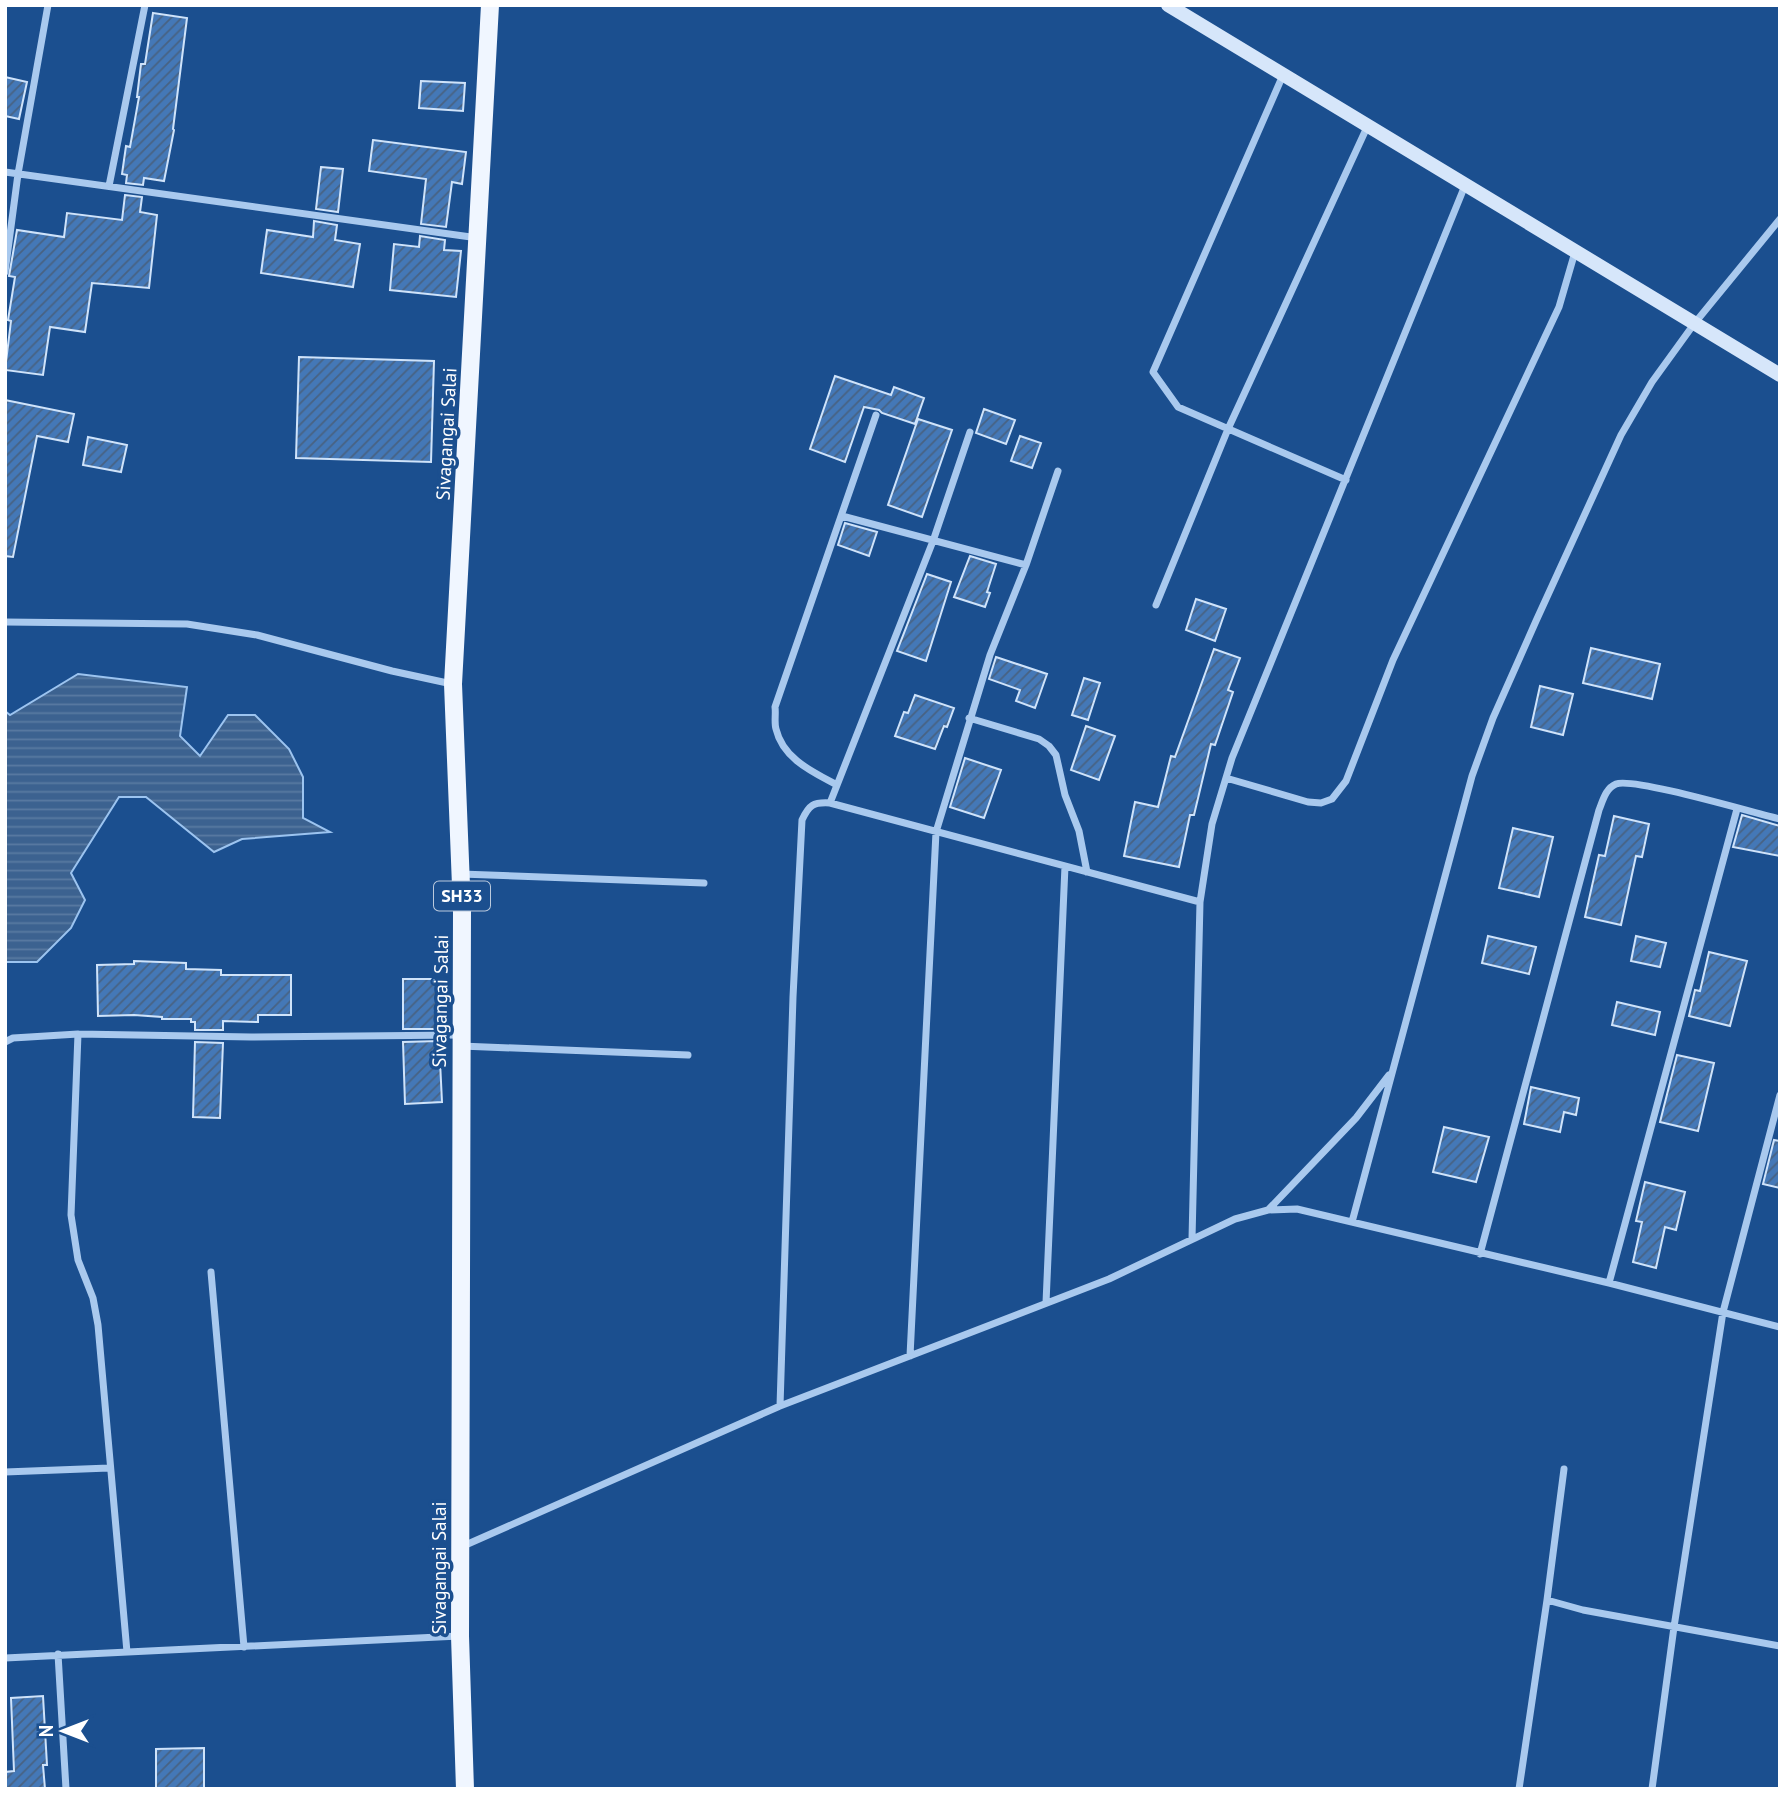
<svg xmlns="http://www.w3.org/2000/svg" width="1785" height="1794" font-family="'PT Sans',sans-serif">
	<defs>
		<pattern id="water-rules" width="6" height="5" patternUnits="userSpaceOnUse" patternTransform="scale(1.75)"><rect width="6" height="5" fill="#3c6290"/><path d="M0 2.5h6" fill="none" stroke="#597aa1"/></pattern>
		<pattern id="building-hatch" width="6" height="6" patternUnits="userSpaceOnUse" patternTransform="scale(1.75)"><rect width="6" height="6" fill="#4478b7"/><path d="M-1 1l2-2M0 6l6-6M5 7l2-2" fill="none" stroke="#486282"/></pattern>
	</defs>
	<rect width="100%" height="100%" fill="#1b4f8f"/>
	<path fill="url(#water-rules)" stroke="#9cc4f0" stroke-width="2" d="M78,674L187,687L180,736L200,756L228,715H255L289,749L303,777V818L330,832L242,839L214,852L146,797H119L71,873L85,900L71,928L37,962H5V711L10,715Z"/>
	<path fill="url(#building-hatch)" stroke="#cfe3fa" stroke-width="2" d="M153,13L187,18L173,129L174,130L164,181L144,178L143,185L126,183L127,175L122,174L126,146L130,147L139,97H137L141,64H145Z
		M5,77L27,82L19,119L5,116Z
		M421,81L465,83L463,111L419,108Z
		M373,140L466,152L462,184L452,182L446,227L421,224L426,179L369,171Z
		M321,167L343,169L338,212L316,209Z
		M125,195L142,197L140,212L157,215L149,288L92,283L85,332L50,327L43,375L5,370L11,321L8,320L15,277L9,276L17,230L64,237L67,213L122,220Z
		M314,221L337,225L335,240L360,244L353,287L261,273L267,230L313,237Z
		M420,236L445,240L444,250L461,251L456,297L390,290L394,244L419,247Z
		M299,357L434,361L431,462L296,458Z
		M835,376L891,395L894,387L924,398L915,424L882,413L879,410L864,407L845,462L810,449Z
		M5,400L74,414L68,442L37,436L13,557L5,556Z
		M984,409L1015,420L1006,444L976,433Z
		M918,419L952,430L922,517L888,505Z
		M1020,436L1041,443L1032,468L1011,461Z
		M88,437L127,445L121,472L83,465Z
		M845,523L877,532L869,556L838,545Z
		M970,556L996,564L987,592L990,593L985,607L954,597Z
		M927,574L951,582L926,661L897,651Z
		M1196,599L1226,609L1215,641L1186,630Z
		M1591,648L1660,664L1652,699L1583,683Z
		M1214,649L1240,658L1228,690L1233,692L1215,745L1211,744L1194,815H1190L1179,867L1124,856L1135,802L1158,807L1171,756L1175,757Z
		M996,657L1047,674L1035,708L1016,701L1020,690L989,679Z
		M1084,678L1100,683L1088,720L1072,715Z
		M1540,686L1573,694L1563,735L1531,727Z
		M915,695L954,708L947,727L944,726L935,749L895,736L904,712L908,713Z
		M1086,726L1115,736L1099,780L1071,770Z
		M965,758L1001,770L984,818L950,807Z
		M1742,815L1780,826V856L1733,847Z
		M1614,816L1649,824L1642,857L1636,856L1621,925L1585,917L1599,855L1605,856Z
		M1513,828L1553,837L1539,897L1499,888Z
		M1488,936L1536,947L1529,974L1482,963Z
		M1636,936L1666,943L1660,967L1631,961Z
		M1709,952L1747,961L1730,1026L1689,1016L1695,990L1700,991Z
		M134,961L186,963V969L221,970V975H291V1015H258V1022L223,1021V1030H195V1022H191V1019H162V1017L134,1015L98,1016L97,965L134,964Z
		M403,979H438V1029H403Z
		M1617,1002L1660,1012L1655,1035L1612,1025Z
		M439,1041L442,1102L405,1104L403,1042Z
		M195,1042L223,1043L220,1118L193,1117Z
		M1677,1055L1714,1063L1698,1131L1660,1122Z
		M1531,1087L1579,1098L1576,1115L1564,1112L1560,1132L1524,1124Z
		M1444,1127L1489,1137L1476,1182L1433,1172Z
		M1774,1140L1780,1141V1188L1763,1184Z
		M1645,1182L1685,1192L1676,1230L1665,1227L1656,1268L1633,1262L1642,1222L1636,1221Z
		M43,1696L47,1765H43L45,1789H5V1772L14,1771L11,1698Z
		M204,1748V1788H156V1749Z"/>
	<g fill="none" stroke-linecap="round" stroke-linejoin="round">
		<path stroke="#a9c9ee" stroke-width="7" d="M1283,75L1153,372L1178,407L1346,480
			M5,172L478,238
			M109,186L145,5
			M5,272L18,174L48,5
			M842,516L1026,565
			M1156,605L1228,429L1368,125
			M5,622L187,624L257,635L392,671L452,684
			M969,718L1039,739L1049,746L1056,755L1065,795L1079,831L1087,872
			M1226,778L1308,802L1321,803L1332,799L1346,781L1393,660L1559,307L1575,252
			M837,785C813,772 783,759 776,729C774,723 776,714 775,707L876,415
			M830,803L933,541L970,432
			M461,874L704,883
			M78,1034L71,1215L78,1260L93,1298L98,1325L127,1652
			M5,1042L13,1038L78,1034L251,1037L460,1035
			M461,1046L688,1055
			M1269,1209L1356,1118L1389,1075
			M1352,1222L1472,776L1493,718L1536,621L1621,435L1652,382L1694,324L1780,219
			M1192,1239L1200,902L1212,824L1232,758L1466,183
			M1480,1254L1599,810C1603,800 1606,788 1616,784C1633,777 1754,813 1780,819
			M211,1272L244,1647
			M1609,1283L1737,809
			M1046,1303L1065,866
			M910,1356L936,832L990,655L1026,565L1058,471
			M780,1406L793,997L802,820C809,805 813,802 830,803L1200,902
			M1564,1469L1547,1600L1583,1610L1780,1646
			M5,1472L109,1468
			M461,1547L780,1406L1109,1279L1235,1219L1268,1210L1297,1209L1609,1283L1780,1327
			M58,1654L66,1789
			M5,1658L459,1636
			M1519,1789L1547,1600
			M1652,1789L1674,1627L1723,1312L1780,1095"/>
		<path stroke="#d6e6fa" stroke-width="14" d="M1168,5L1780,375"/>
		<path stroke="#f0f6ff" stroke-width="18" d="M465,1789L460,1636L462,911L453,684L490,5"/>
	</g>
	<g text-anchor="middle" stroke-width="7" stroke-linejoin="round" paint-order="stroke">
		<rect fill="#1b4f8f" stroke="#bbcadd" stroke-width="2" x="434" y="881.5" width="56" height="29" rx="5"/>
		<g font-size="18" font-weight="bold" fill="#fff">
			<text x="462" y="902">SH33</text>
		</g>
		<g font-size="19" fill="#fff" stroke="#1b4f8f">
			<text transform="translate(446 434) rotate(-87)" y="7">Sivagangai Salai</text>
			<text transform="translate(440 1001) rotate(-89)" y="7">Sivagangai Salai</text>
			<text transform="translate(439 1568) rotate(-90)" y="7">Sivagangai Salai</text>
		</g>
	</g>
	<rect width="1785" height="1794" fill="none" stroke="#ffffff" stroke-width="14"/>
	<g transform="translate(63 1731) rotate(270)" stroke="#1b4f8f" stroke-width="5" paint-order="stroke">
	<path d="M0-5L12 26L0 18L-12 26Z" fill="#ffffff"/>
	<text y="-10" font-size="19" font-weight="bold" text-anchor="middle" fill="#ffffff">N</text>
	</g>
</svg>
